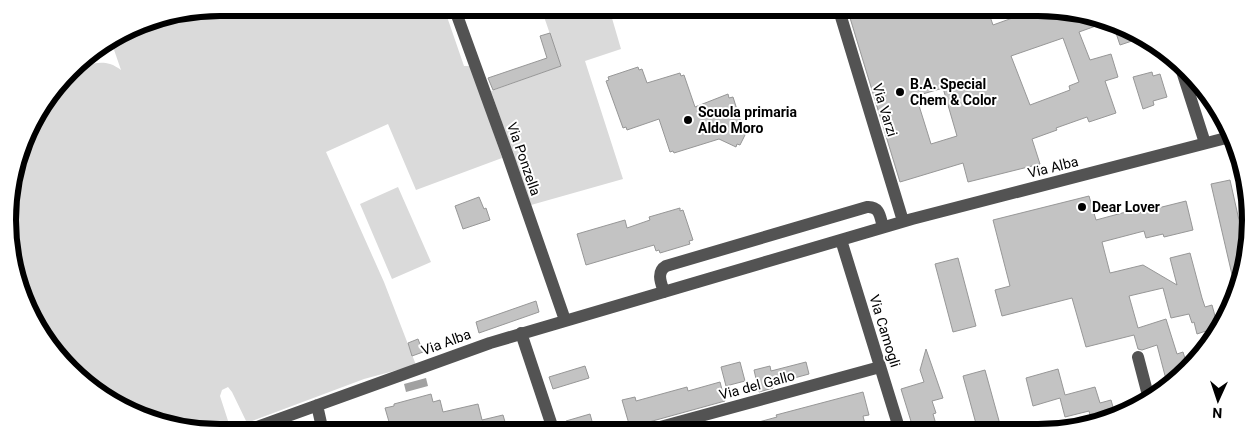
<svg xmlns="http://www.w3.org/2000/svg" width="1258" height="440" font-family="Roboto,sans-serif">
	<rect width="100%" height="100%" fill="#fff"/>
	<path fill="#dadada" d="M220,8H444L464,66H471L502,158L416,190L388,124L326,152L384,282L416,365L364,379L247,423L232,392L228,387L222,390L220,396L231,430L219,432L165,425L102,397L43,338L15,275L9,193L30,126L72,71L73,72C82,66 98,60 110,64C114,65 118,68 121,70L111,41L139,24Z
		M541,8H609L621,49L585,61L623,179L531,205L491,91L561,66Z
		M398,187L431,262L392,279L360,204Z"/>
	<path fill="#a1a1a1" d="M426,378L428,386L406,392L404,384Z"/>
	<path fill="#c3c3c3" stroke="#979797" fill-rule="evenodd" d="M847,8H987L993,25L1040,8L1093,15L1107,22L1079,32L1090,60L1111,54L1118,77L1105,81L1116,113L1089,122L1087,117L1056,128L1057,130L1032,139L1040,164L968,182L963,163L900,182ZM1063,38L1079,82L1069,86L1070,90L1030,105L1011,56ZM943,88L957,136L931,144L916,96Z
		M1113,24L1125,31L1141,38L1120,45Z
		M550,33L561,66L493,90L488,78L547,58L540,36Z
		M638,67L639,70L642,69L647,83L680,73L681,76L684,75L695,107L728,94L729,98L733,97L745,135L740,145L737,144L736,147L719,139L674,153L673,151L670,152L659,119L627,130L626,127L623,128L606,81L609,80L608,77Z
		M1152,72L1153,76L1160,74L1167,97L1153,101L1154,105L1143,109L1133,77Z
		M1230,180L1245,247L1243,275L1236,292L1211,184Z
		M1089,196L1096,220L1137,209L1138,213L1186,201L1193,230L1164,237L1163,234L1146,238L1144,231L1102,242L1110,273L1143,265L1177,285L1170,258L1190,253L1202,298L1205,307L1212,305L1218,327L1197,334L1194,322L1192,323L1189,314L1171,318L1163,288L1129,296L1138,328L1166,319L1177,354L1183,352L1188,368L1178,380L1168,387L1157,345L1142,350L1138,349L1134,335L1086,347L1072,298L1002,316L995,290L1010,286L993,220Z
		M479,197L484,209L486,208L490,220L463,229L455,206Z
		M680,208V211L683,210L693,240L689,241L690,244L660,253L659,250L656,251L654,245L586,265L577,234L625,220L627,228L650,220L649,217Z
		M958,258L976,326L953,332L935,264Z
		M536,301L539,312L479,333L476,322Z
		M418,339L423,352L412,356L408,343Z
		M926,349L943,398L932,401L936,413L933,414L938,431H914L901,389L924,382L920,370Z
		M740,362L745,381L726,386L721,367Z
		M806,362L809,374L772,384L773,388L759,392L754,370L770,366L771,371Z
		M585,366L589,378L553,389L549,377Z
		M1058,369L1065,395L1095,387L1100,403L1111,400L1115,414L1103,418L1104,419L1092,423L1089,411L1065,417L1060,398L1033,406L1026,378Z
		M985,370L1001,428L992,431H978L963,376Z
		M720,382L725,401L638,425L637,422L629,424L622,400L635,397L636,401L687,387L688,391Z
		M863,392L869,415L863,416L865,424L852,428L853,431H737V428L777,417L776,415Z
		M431,394L433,402L440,400L443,412L478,404L482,420L503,415L508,432H392L385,408L394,406V404Z
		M590,414L595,432H570L566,421Z
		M694,426L705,431L675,432Z"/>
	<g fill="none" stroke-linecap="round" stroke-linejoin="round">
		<path stroke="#535353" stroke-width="12" d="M454,7L508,156L565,320
			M838,7L903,221
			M1180,65L1205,143
			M841,240L900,431
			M664,292C661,283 656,272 666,266L867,207C880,206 880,217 883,227
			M521,333L554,432
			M1138,357L1149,399
			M317,405L323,432
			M243,432L490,343L912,219L1230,137
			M642,432L880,367"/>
	</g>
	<g fill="#000" stroke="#fff" stroke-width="2">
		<circle cx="900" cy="92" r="5"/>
		<circle cx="688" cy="120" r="5"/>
		<circle cx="1082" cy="207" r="5"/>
	</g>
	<g text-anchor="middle" stroke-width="4" stroke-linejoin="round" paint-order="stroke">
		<g font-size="14" font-weight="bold" fill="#000" stroke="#fff" text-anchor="start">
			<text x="910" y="89">B.A. Special<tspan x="910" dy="16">Chem &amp; Color</tspan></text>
			<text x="698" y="117">Scuola primaria<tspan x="698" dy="16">Aldo Moro</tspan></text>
			<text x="1092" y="212">Dear Lover</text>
		</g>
		<g font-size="14" fill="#000" stroke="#fff">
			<text transform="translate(885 110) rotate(73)" y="5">Via Varzi</text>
			<text transform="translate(524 159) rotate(71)" y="5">Via Ponzella</text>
			<text transform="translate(1053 167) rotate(-14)" y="5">Via Alba</text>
			<text transform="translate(885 331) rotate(73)" y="5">Via Camogli</text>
			<text transform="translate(446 342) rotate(-20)" y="5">Via Alba</text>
			<text transform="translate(757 385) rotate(-15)" y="5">Via del Gallo</text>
		</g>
	</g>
	<path d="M0 0H1258V440H0ZM220 16H1038A204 204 0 0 1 1242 220V220A204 204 0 0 1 1038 424H220A204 204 0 0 1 16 220V220A204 204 0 0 1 220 16Z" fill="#fff" fill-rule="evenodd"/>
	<path fill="none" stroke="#000" stroke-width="6" d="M220 16H1038A204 204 0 0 1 1242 220V220A204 204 0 0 1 1038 424H220A204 204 0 0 1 16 220V220A204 204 0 0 1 220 16Z"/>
	<g transform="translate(1218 400) rotate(183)" stroke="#ffffff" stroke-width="4" paint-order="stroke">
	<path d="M0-4L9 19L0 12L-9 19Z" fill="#000000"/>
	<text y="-8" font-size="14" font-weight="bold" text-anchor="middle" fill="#000000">N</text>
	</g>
</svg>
